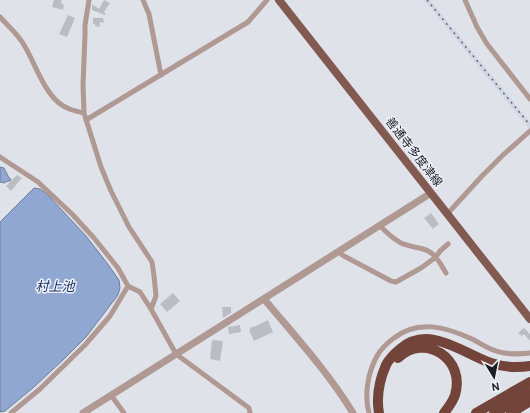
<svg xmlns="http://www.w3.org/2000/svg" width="530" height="413" font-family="Cabin,'Noto Sans JP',sans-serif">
	<rect width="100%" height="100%" fill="#dfe2e9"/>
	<path fill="#d2d7e5" d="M424,0H430L530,122V130Z"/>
	<path fill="#90a7d1" stroke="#6e7e9c" d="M0,167L4,168L9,178L11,179L10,181H8L4,183L0,182V176L1,173L0,172Z
		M34,188L40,189L47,194L86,236L107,263L119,280L120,288L118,295L86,337L65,358L34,387L5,411L0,412V222Z"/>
	<path fill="#bbbdc4" d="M54,0H61L62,4L64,5L63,10L52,7Z
		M104,0L110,3L104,12L106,14L105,15L92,10V4L99,9Z
		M68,15L75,18L67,37L59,34Z
		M93,18H103L104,23L100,22V27L95,26V24H93Z
		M17,175L22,178L11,191L6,186Z
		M431,213L439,224L433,229L424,218Z
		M173,293L180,301L167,312L160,304Z
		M222,307H231V313L223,318Z
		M268,320L273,332L254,341L249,330H250V328L254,326V327Z
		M240,325L241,332L229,334L228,327Z
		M524,328L530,334V341L524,334L522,336L518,333Z
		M212,340L223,341L220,361L210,359Z"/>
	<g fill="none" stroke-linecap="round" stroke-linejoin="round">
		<path stroke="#b09893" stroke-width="5" d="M89,0L85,25V35L83,85L84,113L101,167L111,191L129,227L152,262L154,276L156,296L151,309L176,354L249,408L250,413
			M143,0L149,14L161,75
			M465,0L477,27L487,44L530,99
			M0,17C8,26 19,35 24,45C35,63 43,90 59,103C66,109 75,111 84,113
			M86,120L248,22L267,0
			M0,157L38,182L72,214L94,238L118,268L128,286
			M447,213L450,211L482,176L503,155L530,131
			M379,225C386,232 393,239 401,243C408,246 415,247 423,249C435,252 440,263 446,273
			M338,252L344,256L391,281L396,282L421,268L436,257L440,251L448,244
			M111,395L124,413
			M11,413L40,389L85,345L110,316L128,286L140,292L151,309
			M369,413C364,395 368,372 377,356C381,349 387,343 394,338C418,319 446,327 472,339C480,343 488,349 496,351C507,355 519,354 530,353"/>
		<path stroke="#b09893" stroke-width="7" d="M264,299C295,336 328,372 353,413
			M83,413L431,193"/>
		<path stroke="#835a51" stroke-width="8" d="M279,0L530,319"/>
		<path stroke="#72443a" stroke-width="10" d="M398,358C425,332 466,359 455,395C453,401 448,408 444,413
			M379,413C376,396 379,381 386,365C389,359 394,354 400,349C429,324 462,353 491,363C503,367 517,368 530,366
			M476,413L530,382
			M494,413L530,393
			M511,413L530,401"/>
		<path stroke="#66686d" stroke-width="1.5" stroke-dasharray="2 4" stroke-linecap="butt" d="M427,0L530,125"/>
	</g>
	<g text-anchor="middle" stroke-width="3" stroke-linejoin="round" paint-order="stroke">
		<g font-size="12" fill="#1d1e21" stroke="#eceff7">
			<text transform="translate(414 152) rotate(52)" y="4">善通寺多度津線</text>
		</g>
		<g font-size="13" font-style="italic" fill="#132b5e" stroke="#eceff7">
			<text x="55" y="291">村上池</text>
		</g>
	</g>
	<g transform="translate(494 377) rotate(170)" stroke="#eceff7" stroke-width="3" paint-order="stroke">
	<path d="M0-3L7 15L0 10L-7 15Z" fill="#1d1e21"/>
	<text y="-6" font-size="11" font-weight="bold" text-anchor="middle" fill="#1d1e21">N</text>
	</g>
</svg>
